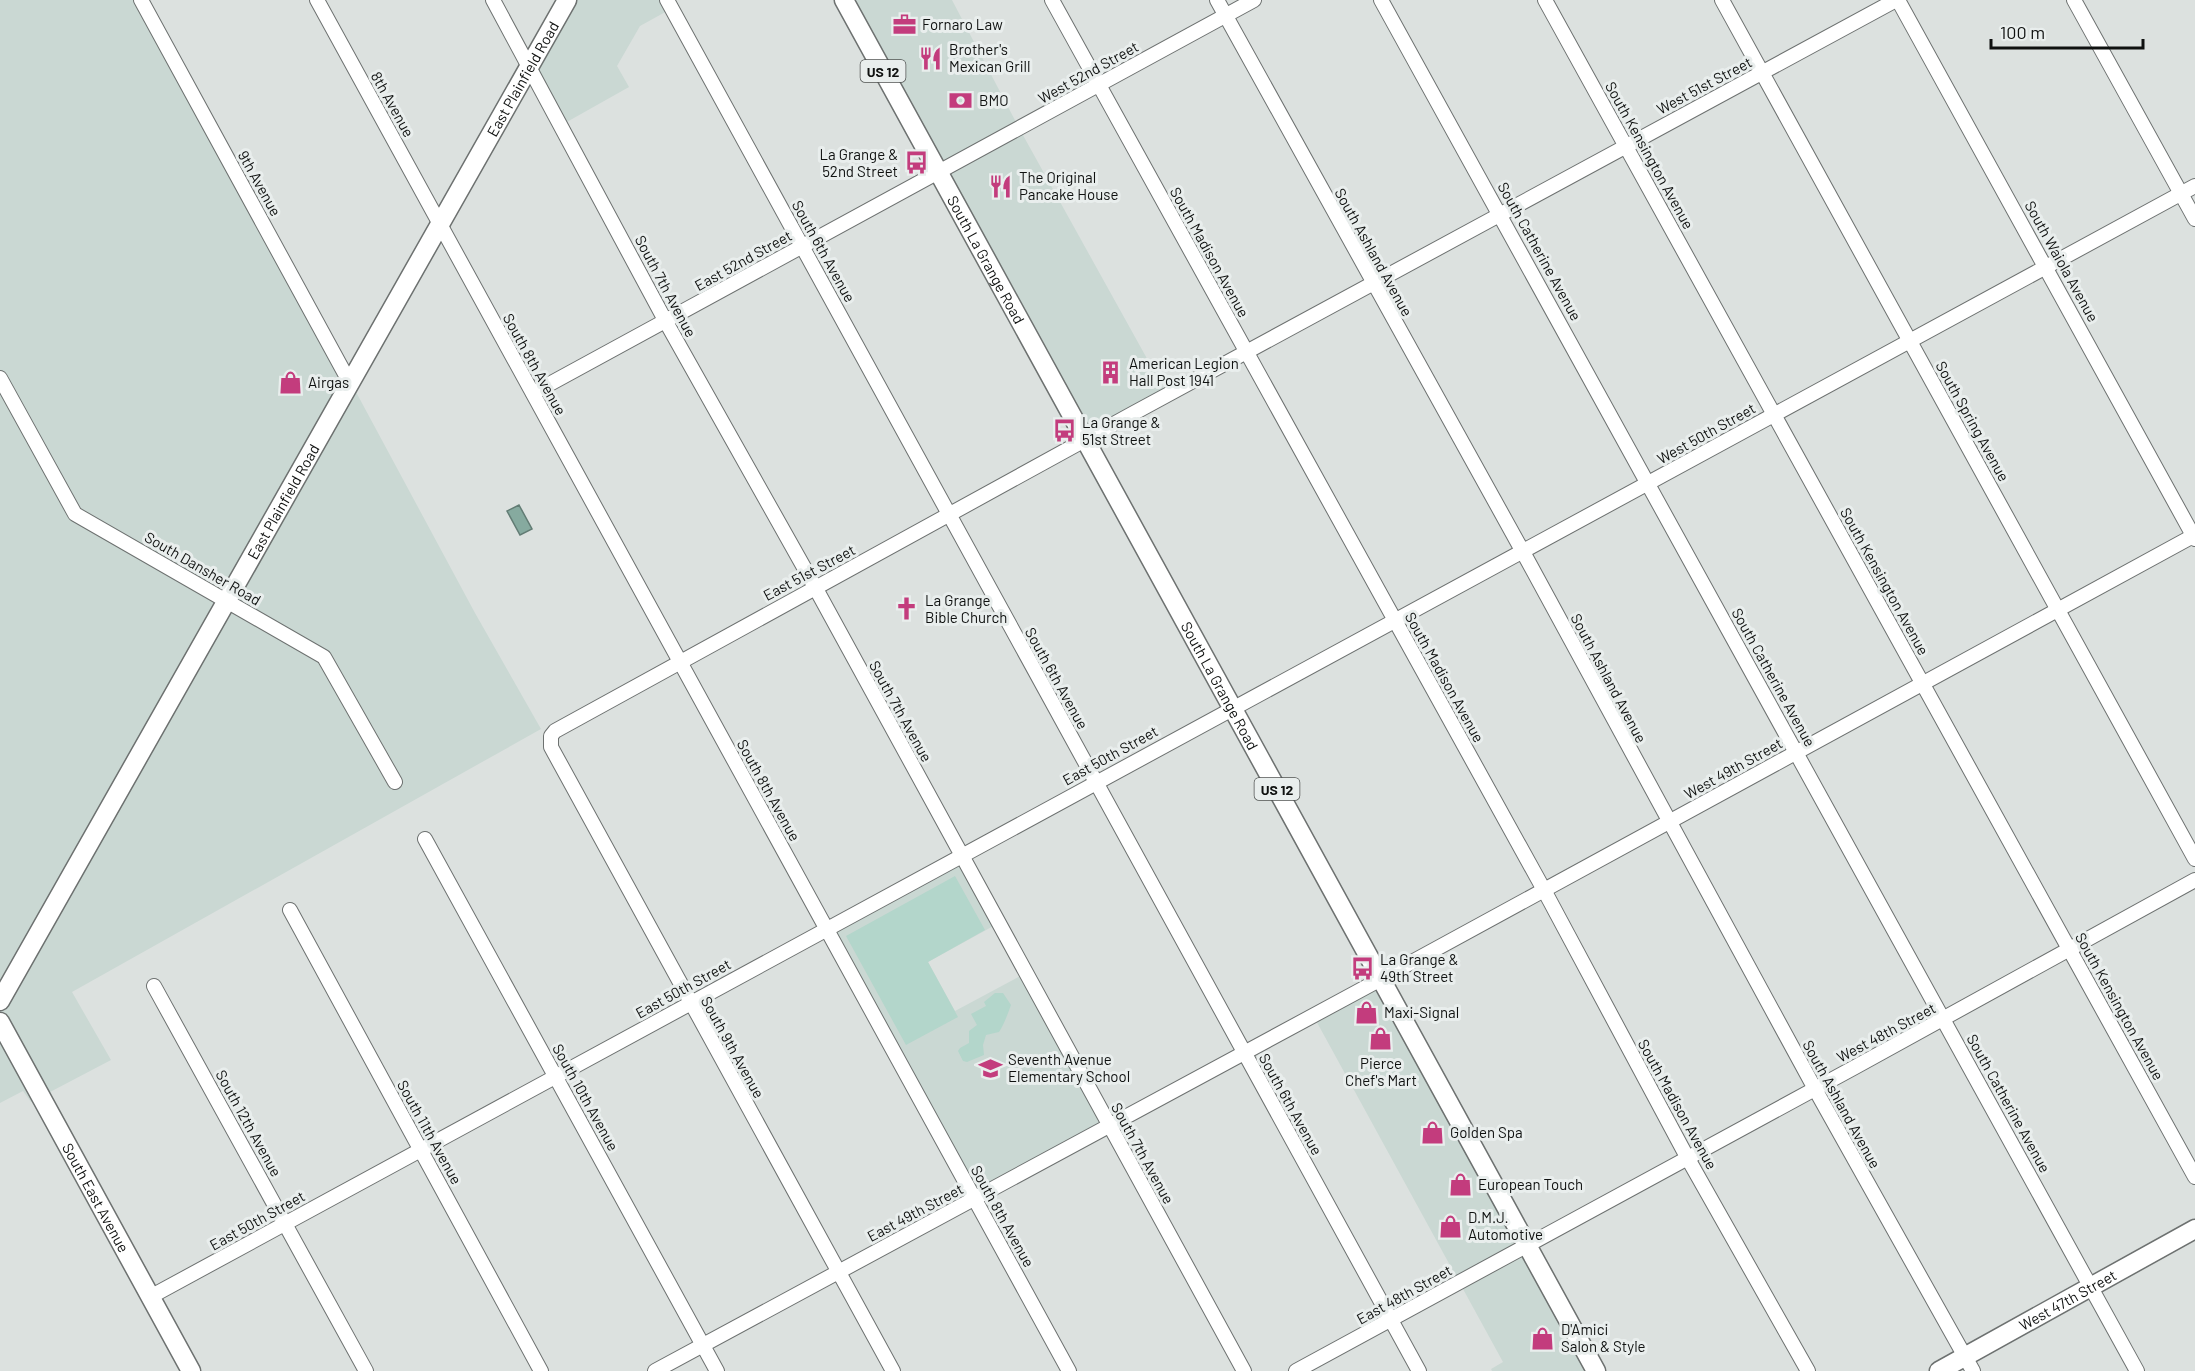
<svg xmlns="http://www.w3.org/2000/svg" width="2195" height="1371" font-family="Barlow,sans-serif">
  <rect width="100%" height="100%" fill="#dce1df"/>
  <g fill="#cad8d3">
    <path d="M0,0H148L341,352L356,392L475,613L541,729L72,992L111,1060L31,1102L23,1091L0,1103Z"/>
    <path d="M573,0H675L678,5L640,26L617,66L629,87L565,123L535,67Z"/>
    <path d="M852,0H952L1019,128L1165,391L1086,433Z"/>
    <path d="M961,858L997,924L928,962L955,1011L1024,974L1106,1125L976,1196L830,929Z"/>
    <path d="M1378,983L1590,1371H1492L1491,1369L1503,1362L1314,1017Z"/>
  </g>
  <g fill="#b3d6cb">
    <path d="M955,876L985,930L928,962L958,1017L906,1045L846,936Z"/>
    <path d="M995,993H1003L1011,1005C1008,1013 1004,1025 999,1032L986,1035L983,1045L984,1055L967,1062L963,1061L958,1051L960,1048L969,1043V1031L977,1025L971,1014L986,1006L984,1002Z"/>
  </g>
  <path fill="#86aa9f" stroke="#627c74" stroke-width="1.5" d="M519,505L532,529L520,535L507,511Z"/>
  <g fill="none" stroke-linecap="round" stroke-linejoin="round">
    <defs>
      <g id="minor">
        <path d="M141,0L350,383"/>
        <path d="M317,0L1069,1371"/>
        <path d="M493,0L666,322L815,587L1244,1371"/>
        <path d="M667,0L1419,1371"/>
        <path d="M1052,0L1544,890L1687,1157L1808,1371"/>
        <path d="M1217,0L1523,552L1815,1089L1973,1371"/>
        <path d="M1381,0L2137,1371"/>
        <path d="M1545,0L2195,1177"/>
        <path d="M1722,0L2195,859"/>
        <path d="M1898,0L2195,539"/>
        <path d="M2074,0L2195,219"/>
        <path d="M0,378L75,514L324,657L395,782"/>
        <path d="M533,393L1254,0"/>
        <path d="M425,839L717,1371"/>
        <path d="M290,910L541,1371"/>
        <path d="M154,986L366,1371"/>
        <path d="M150,1297L2195,186"/>
        <path d="M655,1371L1368,986L2195,535"/>
        <path d="M893,1371L551,747V736L555,731L1132,414L1896,0"/>
        <path d="M1296,1371C1597,1209 1896,1045 2195,880"/>
      </g>
      <g id="major">
        <path id="s1" d="M844,0L1596,1371"/>
        <path id="s2" d="M0,1001L567,0"/>
        <path id="s3" d="M0,1022L191,1371"/>
        <path id="s4" d="M1939,1371L2195,1229"/>
      </g>
    </defs>
    <use href="#minor" stroke="#6d7170" stroke-width="16"/>
    <use href="#major" stroke="#6d7170" stroke-width="21"/>
    <use href="#minor" stroke="#fff" stroke-width="14"/>
    <use href="#major" stroke="#fff" stroke-width="18"/>
  </g>
  <defs>
    <symbol id="office-bare" viewBox="-9 -9 18 18"><path d="M-6-3h4V-5.5h4V-3h4V5H-6ZM-1-4.5V-3h2v-1.5ZM-6 0V1H6V0Z" fill="#c33c7d" stroke="#e9eeed" stroke-width="2.5" paint-order="stroke"/></symbol>
    <symbol id="restaurant-bare" viewBox="-9 -9 18 18"><path d="M-5-6h1v4h1v-4h1v4h1v-4h1v5L-1.5 .5V6h-2V.5L-5-1ZM5-6V6H3V1.5H1.5Q1.5-4 5-6Z" fill="#c33c7d" stroke="#e9eeed" stroke-width="2.5" paint-order="stroke"/></symbol>
    <symbol id="bank-bare" viewBox="-9 -9 18 18"><path d="M-6-4H6V4H-6ZM0-2.3a2.3 2.3 0 1 0 0 4.6a2.3 2.3 0 1 0 0-4.6Z" fill="#c33c7d" stroke="#e9eeed" stroke-width="2.5" paint-order="stroke"/></symbol>
    <symbol id="bus-bare" viewBox="-9 -9 18 18"><path d="M-5-6H5V4H4V6H2V4H-2V6H-4V4H-5ZM-3.5-4V0h7V-4ZM-3.5 1.2v1.5H-2V1.2ZM2 1.2v1.5H3.5V1.2Z" fill="#c33c7d" stroke="#e9eeed" stroke-width="2.5" paint-order="stroke"/></symbol>
    <symbol id="building-bare" viewBox="-9 -9 18 18"><path d="M-4-6H4V6H1V3H-1V6H-4ZM-2.5-4.3h1.7v1.8h-1.7ZM.8-4.3h1.7v1.8H.8ZM-2.5-1h1.7V.8h-1.7ZM.8-1h1.7V.8H.8Z" fill="#c33c7d" stroke="#e9eeed" stroke-width="2.5" paint-order="stroke"/></symbol>
    <symbol id="shop-bare" viewBox="-9 -9 18 18"><path d="M-5-2.5h2.3a2.7 3.5 0 0 1 5.4 0H5L5.5 6h-11ZM-1.5-2.5h3a1.5 2.3 0 0 0-3 0Z" fill="#c33c7d" stroke="#e9eeed" stroke-width="2.5" paint-order="stroke"/></symbol>
    <symbol id="church-bare" viewBox="-9 -9 18 18"><path d="M-1.2-6h2.4v3.5h3.3v2.4h-3.3V6h-2.4V-.1h-3.3v-2.4h3.3Z" fill="#c33c7d" stroke="#e9eeed" stroke-width="2.5" paint-order="stroke"/></symbol>
    <symbol id="school-bare" viewBox="-9 -9 18 18"><path d="M0-5L7-2L0 1L-7-2ZM-4 1L0 2.5L4 1V4Q0 6-4 4Z" fill="#c33c7d" stroke="#e9eeed" stroke-width="2.5" paint-order="stroke"/></symbol>
  </defs>
  <g fill-rule="evenodd">
    <use href="#office-bare" x="888" y="8" width="33" height="33"/>
    <use href="#restaurant-bare" x="914" y="42" width="33" height="33"/>
    <use href="#bank-bare" x="944" y="84" width="33" height="33"/>
    <use href="#bus-bare" x="900" y="146" width="33" height="33"/>
    <use href="#restaurant-bare" x="984" y="170" width="33" height="33"/>
    <use href="#building-bare" x="1094" y="356" width="33" height="33"/>
    <use href="#shop-bare" x="274" y="366" width="33" height="33"/>
    <use href="#bus-bare" x="1048" y="414" width="33" height="33"/>
    <use href="#church-bare" x="890" y="592" width="33" height="33"/>
    <use href="#bus-bare" x="1346" y="952" width="33" height="33"/>
    <use href="#shop-bare" x="1350" y="996" width="33" height="33"/>
    <use href="#shop-bare" x="1364" y="1022" width="33" height="33"/>
    <use href="#school-bare" x="974" y="1052" width="33" height="33"/>
    <use href="#shop-bare" x="1416" y="1116" width="33" height="33"/>
    <use href="#shop-bare" x="1444" y="1168" width="33" height="33"/>
    <use href="#shop-bare" x="1434" y="1210" width="33" height="33"/>
    <use href="#shop-bare" x="1526" y="1322" width="33" height="33"/>
  </g>
  <g text-anchor="middle" dominant-baseline="central" stroke-width="6" stroke-linejoin="round" paint-order="stroke">
    <g fill="#e9eeed" stroke="#505352" stroke-width="1.5">
      <rect x="860.5" y="60" width="45" height="22" rx="4.5"/>
      <rect x="1254.5" y="778" width="45" height="22" rx="4.5"/>
    </g>
    <g font-size="14" font-weight="bold" fill="#0f1110">
      <text x="883" y="71">US 12</text>
      <text x="1277" y="789">US 12</text>
    </g>
    <g font-size="15" fill="#0f1110" stroke="#e9eeed" text-anchor="start">
      <text x="922" y="24">Fornaro Law</text>
      <text x="949" y="49">Brother's<tspan x="949" dy="17">Mexican Grill</tspan></text>
      <text x="979" y="100">BMO</text>
      <text x="898" y="154" text-anchor="end">La Grange &amp;<tspan x="898" dy="17">52nd Street</tspan></text>
      <text x="1019" y="177">The Original<tspan x="1019" dy="17">Pancake House</tspan></text>
      <text x="1129" y="363">American Legion<tspan x="1129" dy="17">Hall Post 1941</tspan></text>
      <text x="308" y="382">Airgas</text>
      <text x="1082" y="422">La Grange &amp;<tspan x="1082" dy="17">51st Street</tspan></text>
      <text x="925" y="600">La Grange<tspan x="925" dy="17">Bible Church</tspan></text>
      <text x="1380" y="959">La Grange &amp;<tspan x="1380" dy="17">49th Street</tspan></text>
      <text x="1384" y="1012">Maxi-Signal</text>
      <text x="1008" y="1059">Seventh Avenue<tspan x="1008" dy="17">Elementary School</tspan></text>
      <text x="1381" y="1063" text-anchor="middle">Pierce<tspan x="1381" dy="17">Chef's Mart</tspan></text>
      <text x="1450" y="1132">Golden Spa</text>
      <text x="1478" y="1184">European Touch</text>
      <text x="1468" y="1217">D.M.J.<tspan x="1468" dy="17">Automotive</tspan></text>
      <text x="1561" y="1329">D'Amici<tspan x="1561" dy="17">Salon &amp; Style</tspan></text>
    </g>
    <g font-size="15" fill="#0f1110" stroke="#e9eeed">
      <text transform="translate(1088 72) rotate(-29)">West 52nd Street</text>
      <text stroke="none"><textPath href="#s2" startOffset="1060">East Plainfield Road</textPath></text>
      <text transform="translate(1704 85) rotate(-28)">West 51st Street</text>
      <text transform="translate(393 104) rotate(61)">8th Avenue</text>
      <text transform="translate(1650 155) rotate(61)">South Kensington Avenue</text>
      <text transform="translate(260 183) rotate(61)">9th Avenue</text>
      <text transform="translate(824 251) rotate(61)">South 6th Avenue</text>
      <text transform="translate(1540 251) rotate(61)">South Catherine Avenue</text>
      <text transform="translate(1210 252) rotate(61)">South Madison Avenue</text>
      <text transform="translate(1374 252) rotate(61)">South Ashland Avenue</text>
      <text transform="translate(743 260) rotate(-29)">East 52nd Street</text>
      <text stroke="none"><textPath href="#s1" startOffset="296">South La Grange Road</textPath></text>
      <text transform="translate(2062 261) rotate(61)">South Waiola Avenue</text>
      <text transform="translate(666 286) rotate(62)">South 7th Avenue</text>
      <text transform="translate(535 364) rotate(61)">South 8th Avenue</text>
      <text transform="translate(1973 421) rotate(61)">South Spring Avenue</text>
      <text transform="translate(1706 433) rotate(-29)">West 50th Street</text>
      <text stroke="none"><textPath href="#s2" startOffset="574">East Plainfield Road</textPath></text>
      <text transform="translate(203 568) rotate(30)">South Dansher Road</text>
      <text transform="translate(809 572) rotate(-28)">East 51st Street</text>
      <text transform="translate(1885 581) rotate(61)">South Kensington Avenue</text>
      <text transform="translate(1445 677) rotate(61)">South Madison Avenue</text>
      <text transform="translate(1774 677) rotate(61)">South Catherine Avenue</text>
      <text transform="translate(1057 678) rotate(61)">South 6th Avenue</text>
      <text transform="translate(1609 678) rotate(62)">South Ashland Avenue</text>
      <text stroke="none"><textPath href="#s1" startOffset="782">South La Grange Road</textPath></text>
      <text transform="translate(901 711) rotate(61)">South 7th Avenue</text>
      <text transform="translate(1110 755) rotate(-29)">East 50th Street</text>
      <text transform="translate(1733 768) rotate(-29)">West 49th Street</text>
      <text transform="translate(769 790) rotate(61)">South 8th Avenue</text>
      <text transform="translate(683 988) rotate(-29)">East 50th Street</text>
      <text transform="translate(2120 1006) rotate(61)">South Kensington Avenue</text>
      <text transform="translate(1886 1032) rotate(-28)">West 48th Street</text>
      <text transform="translate(733 1047) rotate(61)">South 9th Avenue</text>
      <text transform="translate(586 1097) rotate(61)">South 10th Avenue</text>
      <text transform="translate(2009 1103) rotate(61)">South Catherine Avenue</text>
      <text transform="translate(1291 1104) rotate(61)">South 6th Avenue</text>
      <text transform="translate(1678 1104) rotate(61)">South Madison Avenue</text>
      <text transform="translate(1842 1104) rotate(61)">South Ashland Avenue</text>
      <text transform="translate(249 1123) rotate(61)">South 12th Avenue</text>
      <text transform="translate(430 1132) rotate(61)">South 11th Avenue</text>
      <text transform="translate(1143 1153) rotate(61)">South 7th Avenue</text>
      <text stroke="none"><textPath href="#s3" startOffset="200">South East Avenue</textPath></text>
      <text transform="translate(915 1212) rotate(-28)">East 49th Street</text>
      <text transform="translate(1003 1216) rotate(61)">South 8th Avenue</text>
      <text transform="translate(257 1220) rotate(-29)">East 50th Street</text>
      <text transform="translate(1404 1294) rotate(-29)">East 48th Street</text>
      <text stroke="none"><textPath href="#s4" startOffset="147">West 47th Street</textPath></text>
    </g>
  </g>
  <path d="M1991 39v9h152v-9" fill="none" stroke="#0f1110" stroke-width="3"/>
  <text x="2000" y="39" font-size="18" fill="#0f1110" stroke="#e9eeed" stroke-width="4.5" paint-order="stroke">100 m</text>
</svg>
